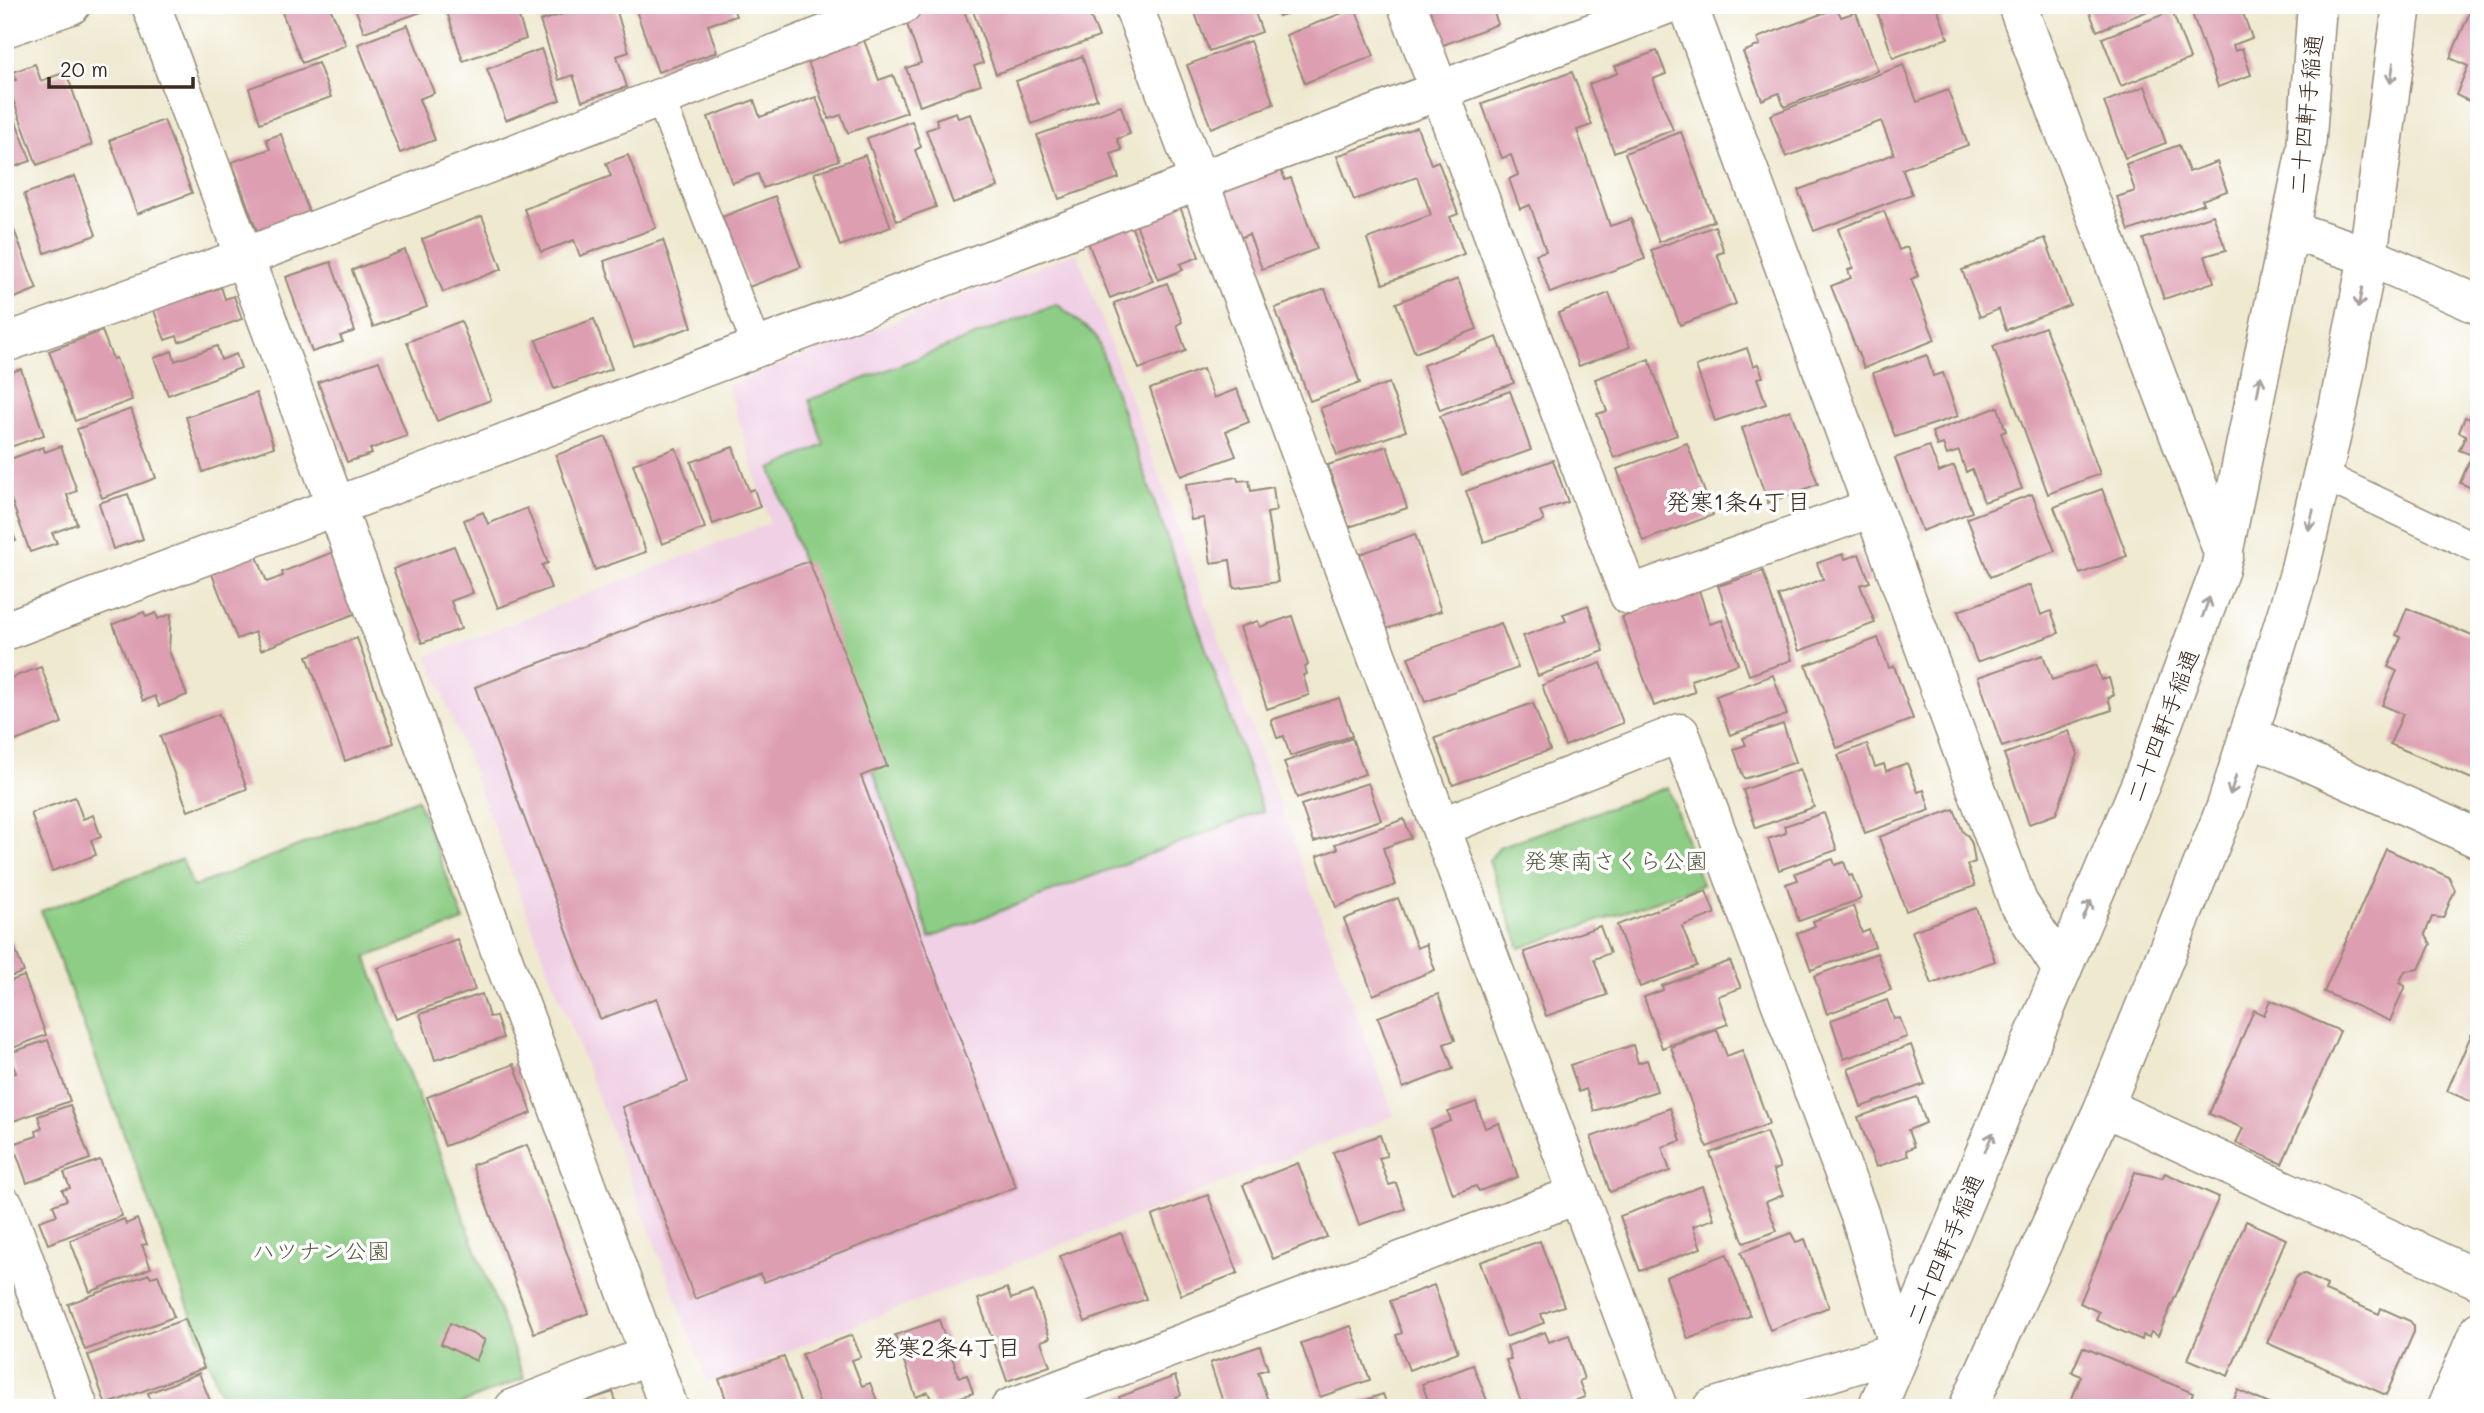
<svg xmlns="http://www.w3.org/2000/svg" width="2484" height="1413" font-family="Mali,'Klee One',sans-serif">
  <rect width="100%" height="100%" fill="#fff"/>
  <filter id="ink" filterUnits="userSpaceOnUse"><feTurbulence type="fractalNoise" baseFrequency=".0143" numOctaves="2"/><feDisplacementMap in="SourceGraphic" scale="14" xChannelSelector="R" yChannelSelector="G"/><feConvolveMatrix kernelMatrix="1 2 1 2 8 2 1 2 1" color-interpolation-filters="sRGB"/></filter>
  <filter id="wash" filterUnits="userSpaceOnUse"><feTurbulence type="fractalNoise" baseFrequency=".00686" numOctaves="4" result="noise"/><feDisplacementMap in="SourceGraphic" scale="28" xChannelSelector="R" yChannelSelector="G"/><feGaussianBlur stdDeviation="1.57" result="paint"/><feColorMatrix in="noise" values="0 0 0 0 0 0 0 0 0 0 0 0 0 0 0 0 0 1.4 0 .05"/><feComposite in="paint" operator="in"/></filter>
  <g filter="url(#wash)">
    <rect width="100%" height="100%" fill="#efe9d0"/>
    <path fill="#f0d0e5" d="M1077,252L1394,1116L708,1382L428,656L770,523L728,385Z"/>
    <g fill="#8dcd85" stroke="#647c52" stroke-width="2">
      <path d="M1057,304L1096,336L1263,811L930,938L771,469L824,445L809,400Z"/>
      <path d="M1668,787L1702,885L1520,948L1489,861L1499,847Z"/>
      <path d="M417,799L464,921L366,957L524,1378L451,1408H226L41,911L182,859L193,887Z"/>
    </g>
    <g id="blocks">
      <g fill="#dd9eb1">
        <path d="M279,5H329L346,45L302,63Z"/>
        <path d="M354,5H432L433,8L364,32Z"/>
        <path d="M468,5H515L526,39L463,61L447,12Z"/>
        <path d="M592,5H615L629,52L617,56L627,87L582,101L573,75L559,80L540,21Z"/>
        <path d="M634,5H732L736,16L708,25L717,52L658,72Z"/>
        <path d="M817,5H866L823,22Z"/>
        <path d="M945,5H962L983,63L974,66L981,84L920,106L906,68L921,63L905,19Z"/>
        <path d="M978,5H1096L1099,12L1090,15L1099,37L996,74L973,11L979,9Z"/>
        <path d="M1192,5H1252L1262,32L1209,51Z"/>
        <path d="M1275,5H1308V6L1279,16Z"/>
        <path d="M1426,5H1491L1498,24L1441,46Z"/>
        <path d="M1875,5H1936L1948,38L1893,58Z"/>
        <path d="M2087,5H2163L2097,31Z"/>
        <path d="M2189,5H2240L2252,38L2233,45L2235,51L2242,48L2251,75L2218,87Z"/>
        <path d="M2473,5H2479V106L2456,95L2468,66L2450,58Z"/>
        <path d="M1355,8L1374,56L1305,83L1286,35Z"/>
        <path d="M1837,8L1841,17L1856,12L1878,71L1784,107L1779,93L1762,100L1743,52L1760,45L1757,38Z"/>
        <path d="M2172,11L2190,59L2121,86L2102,38Z"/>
        <path d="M408,25L434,93L419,99L435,140L400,153L358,44Z"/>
        <path d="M862,35L879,80L893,75L907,112L848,133L841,115L829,119L806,56Z"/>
        <path d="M1250,41L1274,104L1211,128L1187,65Z"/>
        <path d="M541,49L560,100L506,120L487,69Z"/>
        <path d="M1657,51L1666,74L1653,79L1673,130L1614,152L1589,84L1618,73L1615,66Z"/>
        <path d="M1082,56L1097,99L1032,124L1016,81Z"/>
        <path d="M318,63L331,97L260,123L249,88Z"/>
        <path d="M35,64L41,81L66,72L92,145L37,165L7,83L16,80L13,72Z"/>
        <path d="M1903,65L1917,102L1948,90L1968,145L1902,169L1912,194L1814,231L1798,190L1894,154L1881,121L1786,157L1770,115Z"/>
        <path d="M1572,72L1592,125L1577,130L1610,226L1631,219L1645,259L1550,293L1536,254L1546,251L1530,205L1520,209L1509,179L1518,175L1511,155L1502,158L1482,104Z"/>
        <path d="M2145,86L2166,143L2125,158L2104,102Z"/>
        <path d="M5,93L31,161L5,170Z"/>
        <path d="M816,97L839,160L763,188L758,174L732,183L708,117L754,100L760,117Z"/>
        <path d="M1121,106L1130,134L1117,139L1122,150L1111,154L1119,178L1059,199L1037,135Z"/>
        <path d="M956,112L958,118L971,114L998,187L953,203L926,130L938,126L936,119Z"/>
        <path d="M164,120L192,193L137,214L110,140Z"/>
        <path d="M912,121L921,147L915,150L936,207L897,221L867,138Z"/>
        <path d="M1417,127L1431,164L1438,161L1458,214L1450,217L1464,254L1383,284L1367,239L1431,215L1417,177L1354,200L1337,156Z"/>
        <path d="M1681,132L1714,221L1659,242L1625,153Z"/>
        <path d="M281,134L311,218L259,237L232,162L270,149L266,139Z"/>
        <path d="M2179,145L2189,172L2217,162L2227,191L2202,200L2204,204L2129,231L2117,197L2135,191L2126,164Z"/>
        <path d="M628,155L656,228L580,256L574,240L541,252L524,209L611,176L606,163Z"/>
        <path d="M865,155L891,227L840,246L814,173Z"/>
        <path d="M1279,165L1285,180L1291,178L1317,249L1262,269L1249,234L1232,241L1214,190Z"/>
        <path d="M75,176L96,235L45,253L24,194Z"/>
        <path d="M775,196L801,267L749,287L722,217Z"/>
        <path d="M1179,204L1199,257L1180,264L1183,270L1158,280L1135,221Z"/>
        <path d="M5,207L37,289L5,302Z"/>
        <path d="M1884,211L1899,250L1907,247L1918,276L1911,279L1935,340L1864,368L1831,286L1851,278L1848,270L1853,268L1838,229Z"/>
        <path d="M2213,215L2226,250L2205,256L2214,282L2164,299L2143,239Z"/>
        <path d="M482,216L502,269L443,292L422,239Z"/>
        <path d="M1130,223L1153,281L1110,298L1087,240Z"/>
        <path d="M1715,226L1724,252L1717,254L1736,304L1680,325L1651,250Z"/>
        <path d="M2045,238L2070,305L2006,330L1999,309L1980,317L1962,270Z"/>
        <path d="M663,240L692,327L634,347L604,261Z"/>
        <path d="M405,250L427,307L373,327L352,270Z"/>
        <path d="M331,262L355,331L340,336L343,342L312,352L286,277Z"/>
        <path d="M1458,279L1477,329L1415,353L1396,303Z"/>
        <path d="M1167,283L1182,322L1177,325L1186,351L1139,369L1114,303Z"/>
        <path d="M190,285L194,297L221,287L225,299L234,296L242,319L179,342L177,336L165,340L150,300Z"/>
        <path d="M1325,289L1360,383L1310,401L1275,308Z"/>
        <path d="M1609,293L1630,347L1579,366L1558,313Z"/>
        <path d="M594,319L612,369L554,389L536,340Z"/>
        <path d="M461,321L491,400L437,421L407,342Z"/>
        <path d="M2045,327L2100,474L2048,494L1993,346Z"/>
        <path d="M102,331L113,359L116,358L132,400L75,421L49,351Z"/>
        <path d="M1497,337L1514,383L1440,410L1423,365Z"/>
        <path d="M217,346L221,360L236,354L241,368L168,395L154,358L172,351L175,361Z"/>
        <path d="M1747,348L1753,366L1758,364L1763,377L1757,378L1766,404L1715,421L1696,366Z"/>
        <path d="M1927,355L1933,376L1943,373L1958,416L1895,437L1873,373Z"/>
        <path d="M1649,359L1677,435L1614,458L1597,414L1607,411L1595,379Z"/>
        <path d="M379,361L407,436L370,449L372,454L347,462L318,382Z"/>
        <path d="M21,369L44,435L5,449V374Z"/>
        <path d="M1203,369L1214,398L1237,389L1249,422L1226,431L1236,456L1181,476L1150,389Z"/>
        <path d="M1389,383L1406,431L1337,455L1320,408Z"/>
        <path d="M1510,391L1531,450L1462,475L1440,416Z"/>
        <path d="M256,393L274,447L203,472L186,417Z"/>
        <path d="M2479,399V491L2460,483L2472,455L2459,450L2466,435L2459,432L2465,417L2470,419Z"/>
        <path d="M1998,407L2006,431L2001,433L2022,489L1984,502L1972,469L1966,472L1959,451L1947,455L1943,444L1937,446L1932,432Z"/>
        <path d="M131,409L156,478L102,498L77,429Z"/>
        <path d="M1790,410L1818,484L1768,503L1742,428Z"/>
        <path d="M606,437L646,552L595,570L556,455Z"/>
        <path d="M1687,443L1713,515L1643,541L1617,469Z"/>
        <path d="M61,446L77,491L67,495L77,524L52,533L57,543L30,552L5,483V461L43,447L45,452Z"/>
        <path d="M1387,446L1407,508L1349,527L1328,465Z"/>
        <path d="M1929,446L1939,472L1954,466L1972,512L1922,531L1895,458Z"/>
        <path d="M733,447L749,491L754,489L760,507L713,524L691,462Z"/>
        <path d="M676,448L705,528L662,544L633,464Z"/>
        <path d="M1553,460L1568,502L1540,511L1544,521L1484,542L1466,491Z"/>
        <path d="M1237,477L1238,481L1249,480L1251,491L1273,487L1276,511L1267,513L1278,582L1234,588L1230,560L1211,563L1204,518L1191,520L1186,484Z"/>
        <path d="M2102,489L2127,556L2080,574L2054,507Z"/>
        <path d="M128,494L143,539L113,549L99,503Z"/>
        <path d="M2032,494L2055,551L1990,577L1967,518Z"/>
        <path d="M527,508L548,563L542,565L551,588L498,608L464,520L483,512L488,524Z"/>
        <path d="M5,513L16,541L5,545Z"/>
        <path d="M1415,534L1441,611L1386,629L1360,554Z"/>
        <path d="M454,546L473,593L451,601L461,629L422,643L393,569Z"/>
        <path d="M255,551L267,582L283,576L282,572L333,552L357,613L261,650L255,632L237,639L210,569Z"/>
        <path d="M1843,554L1845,559L1859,554L1870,582L1860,585L1875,623L1799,651L1778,596L1823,579L1817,563Z"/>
        <path d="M809,561L887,766L861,776L1016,1187L764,1282L760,1274L695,1299L622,1107L688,1082L657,998L600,1019L475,687Z"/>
        <path d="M1763,571L1792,660L1749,675L1718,586Z"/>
        <path d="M2030,585L2041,615L2051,611L2059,633L1977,662L1958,611Z"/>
        <path d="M1699,590L1710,624L1722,620L1738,664L1691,680L1695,692L1654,706L1622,617Z"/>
        <path d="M1588,605L1604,651L1538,676L1523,636L1566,621L1563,614Z"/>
        <path d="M2407,608L2479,639V782L2390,744L2403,714L2382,705L2397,671L2388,667L2401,637L2396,635Z"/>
        <path d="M144,612L146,617L156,613L158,619L171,614L169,651L187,695L159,706L155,696L143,701L113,624Z"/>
        <path d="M1292,616L1308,665L1305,667L1307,674L1303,675L1309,695L1267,709L1240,627L1258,621L1260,627Z"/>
        <path d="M1501,623L1518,668L1425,702L1408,657Z"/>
        <path d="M357,638L394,743L345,761L307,656Z"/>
        <path d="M1878,638L1889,668L1894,666L1913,719L1837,748L1806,665Z"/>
        <path d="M2043,655L2052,680L2096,665L2101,680L2109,678L2114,695L2108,698L2112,710L2002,747L1978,677Z"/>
        <path d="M1601,663L1623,723L1565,746L1542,685Z"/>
        <path d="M41,667L62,723L5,745V680Z"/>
        <path d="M1773,675L1787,715L1730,735L1716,696Z"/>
        <path d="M1339,698L1352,736L1290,756L1284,736L1277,738L1271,720Z"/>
        <path d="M1533,703L1550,750L1453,785L1435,738Z"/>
        <path d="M219,714L247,789L188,811L160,736Z"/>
        <path d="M1783,724L1796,762L1744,779L1734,749L1746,745L1743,738Z"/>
        <path d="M2069,731L2078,754L2056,814L2029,824L2004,754Z"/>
        <path d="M1352,738L1365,774L1297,798L1284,762Z"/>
        <path d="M1867,744L1875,767L1884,764L1886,771L1907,763L1918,792L1924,790L1930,810L1865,833L1838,755Z"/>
        <path d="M1800,769L1814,807L1756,828L1743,790Z"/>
        <path d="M1368,783L1381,820L1314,842L1301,805Z"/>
        <path d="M75,797L83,819L93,815L101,837L91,840L96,855L52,871L31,813Z"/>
        <path d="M1954,809L1963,832L1968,836L1972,844L1975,862L1967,865L1975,886L1906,911L1879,837Z"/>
        <path d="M1824,813L1837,850L1779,870L1768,839L1786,833L1784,826Z"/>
        <path d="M1404,819L1411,838L1383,848L1396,885L1336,907L1317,856L1338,849L1335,844Z"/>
        <path d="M2386,849L2449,877L2455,890L2443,918L2432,917L2425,934L2431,944L2419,969L2405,971L2399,983L2405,986L2390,1021L2324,992Z"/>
        <path d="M1833,859L1835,865L1844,862L1849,876L1852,875L1861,899L1799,921L1786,884L1798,880L1795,873Z"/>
        <path d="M1706,891L1715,914L1682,926L1697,966L1640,987L1617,925Z"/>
        <path d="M1398,898L1417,948L1426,944L1435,970L1373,995L1344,919Z"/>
        <path d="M1853,906L1862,933L1869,930L1875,947L1811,970L1797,933L1815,926L1813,921Z"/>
        <path d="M1976,908L1995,961L1932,984L1912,931Z"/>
        <path d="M5,923L24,972L5,979Z"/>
        <path d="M1600,926L1610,953L1594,959L1607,995L1546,1016L1524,952Z"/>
        <path d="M457,939L475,990L396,1019L378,968Z"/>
        <path d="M1877,953L1891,990L1827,1014L1814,976Z"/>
        <path d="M1730,961L1741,988L1718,996L1728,1024L1662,1048L1644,997L1663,990L1662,986Z"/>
        <path d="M24,976L46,1035L5,1051V983Z"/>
        <path d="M482,994L489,1017L496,1016L503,1038L435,1060L420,1014Z"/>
        <path d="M1438,994L1455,1040L1444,1044L1453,1069L1403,1088L1378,1017Z"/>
        <path d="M1887,1000L1894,1019L1900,1018L1907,1037L1844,1059L1831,1020Z"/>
        <path d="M2270,1000L2340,1031L2282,1164L2236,1143L2243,1128L2209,1114L2254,1010L2264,1015Z"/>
        <path d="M1717,1030L1727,1056L1742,1050L1769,1124L1707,1147L1671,1047Z"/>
        <path d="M2471,1035L2479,1039V1105L2447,1091Z"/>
        <path d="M48,1040L70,1101L5,1124V1076L16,1073L9,1053Z"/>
        <path d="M1633,1045L1638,1063L1647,1060L1657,1091L1594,1111L1586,1089L1579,1092L1570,1065Z"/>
        <path d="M1911,1045L1925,1084L1861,1107L1848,1068Z"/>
        <path d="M514,1064L532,1113L445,1146L427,1097Z"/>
        <path d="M1917,1097L1926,1123L1908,1130L1914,1147L1906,1150L1908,1156L1876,1167L1858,1117Z"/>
        <path d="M1476,1102L1485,1128L1499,1123L1518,1177L1479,1191L1476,1186L1453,1194L1430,1129L1451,1121L1448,1112Z"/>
        <path d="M70,1105L90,1159L27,1183L13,1144L37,1136L36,1131L42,1128L38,1116Z"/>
        <path d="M1670,1108L1681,1141L1662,1147L1670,1171L1610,1192L1591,1137Z"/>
        <path d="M1766,1132L1780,1168L1773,1170L1783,1195L1766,1202L1777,1231L1744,1243L1710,1153Z"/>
        <path d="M1380,1135L1387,1156L1379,1158L1389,1185L1396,1183L1405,1209L1359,1225L1333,1152Z"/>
        <path d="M527,1145L589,1313L534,1333L472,1165Z"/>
        <path d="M100,1160L122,1216L48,1244L39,1221L57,1215L53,1205L67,1200L62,1190L70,1188L64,1173Z"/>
        <path d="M1298,1163L1327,1237L1273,1259L1243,1185Z"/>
        <path d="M2135,1172L2162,1178L2165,1173L2219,1197L2158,1336L2151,1332L2149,1337L2143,1335L2142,1340L2096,1320L2099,1312L2080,1303Z"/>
        <path d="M1702,1186L1714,1219L1693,1226L1701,1248L1640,1271L1620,1216Z"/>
        <path d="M1208,1195L1238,1273L1181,1295L1152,1216Z"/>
        <path d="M124,1219L126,1224L137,1219L147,1244L142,1245L151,1268L90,1292L70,1240Z"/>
        <path d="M2246,1221L2286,1239L2228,1376L2188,1359Z"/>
        <path d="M1121,1233L1146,1299L1085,1322L1060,1256Z"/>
        <path d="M1791,1233L1796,1242L1805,1239L1829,1307L1770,1330L1741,1252Z"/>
        <path d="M1540,1241L1564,1306L1541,1314L1544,1323L1506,1337L1480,1262Z"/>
        <path d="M1727,1254L1750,1316L1688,1339L1666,1277Z"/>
        <path d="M149,1274L151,1277L158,1275L174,1317L85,1350L68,1304Z"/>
        <path d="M2305,1274L2327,1285L2325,1291L2379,1314L2381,1308L2410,1321L2414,1326V1332L2386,1395L2267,1343L2295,1279L2299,1275Z"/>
        <path d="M1434,1285L1458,1352L1409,1370L1396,1335L1402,1333L1390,1301Z"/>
        <path d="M1007,1288L1011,1299L1033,1291L1050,1338L1041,1341L1050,1366L1007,1381L978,1299Z"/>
        <path d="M185,1319L204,1368L106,1405L88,1355Z"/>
        <path d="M939,1320L959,1377L967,1375L973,1393L934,1406L928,1392L916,1397L895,1335Z"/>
        <path d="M450,1323L485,1340L476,1361L441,1344Z"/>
        <path d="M1351,1326L1370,1380L1320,1397L1301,1343Z"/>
        <path d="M1545,1332L1549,1342L1569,1335L1584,1379L1579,1381L1585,1397L1555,1408H1523L1506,1360L1511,1359L1507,1346Z"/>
        <path d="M852,1335L861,1357L852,1360L862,1386L870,1383L880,1408H821L802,1354Z"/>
        <path d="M1260,1346L1268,1369L1258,1372L1269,1404L1280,1400L1283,1408H1225L1210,1363Z"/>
        <path d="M2083,1347L2193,1393L2187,1408H2068L2081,1376L2072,1372Z"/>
        <path d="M784,1357L802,1408H729L719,1379Z"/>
        <path d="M1473,1365L1490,1408H1431L1422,1384Z"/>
        <path d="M199,1373L213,1408H154L148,1393Z"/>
        <path d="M1175,1376L1181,1395L1176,1397L1180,1408H1123L1119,1397Z"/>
        <path d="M2238,1390L2278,1408H2230Z"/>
        <path d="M613,1392L618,1408H568V1407Z"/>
        <path d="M1383,1394L1388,1408H1345V1407Z"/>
      </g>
    </g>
  </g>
  <g filter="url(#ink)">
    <use href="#blocks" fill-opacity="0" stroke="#958a77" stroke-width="2"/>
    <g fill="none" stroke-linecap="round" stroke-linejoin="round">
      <defs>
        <g id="service">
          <path d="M660,98L757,347"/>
          <path d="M2322,475L2479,549"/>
        </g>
        <g id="minor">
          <path d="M151,5L669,1408"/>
          <path d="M1133,5L1658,1408"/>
          <path d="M1407,5L1629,595L1872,508"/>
          <path d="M1688,5L2018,902L2062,970"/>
          <path d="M2017,5L2224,555"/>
          <path d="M5,28L71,5"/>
          <path d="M2290,230L2368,256L2479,305"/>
          <path d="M5,343L245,257L902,5"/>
          <path d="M5,631L1666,5"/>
          <path d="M2248,735L2479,839"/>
          <path d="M1441,827L1680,733L1860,1216L1900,1351L1712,1408"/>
          <path d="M2104,1107L2479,1280"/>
          <path d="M5,1207L79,1408"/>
          <path d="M514,1408L650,1355"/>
          <path d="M1010,1408L1579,1194"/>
          <path d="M2446,1408L2479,1331"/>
        </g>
        <g id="tertiary">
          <path d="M1877,1408L2143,778L2220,569L2306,149L2317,5"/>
          <path d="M1968,1408L2104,1107L2226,807L2298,577L2339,404L2368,256L2402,5"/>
        </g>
      </defs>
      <use href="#service" stroke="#958a77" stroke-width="31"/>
      <use href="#minor" stroke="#958a77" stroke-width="41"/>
      <use href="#tertiary" stroke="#958a77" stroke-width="41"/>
      <use href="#service" stroke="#fff" stroke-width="28"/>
      <use href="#minor" stroke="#fff" stroke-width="38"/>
      <use href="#tertiary" stroke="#fff" stroke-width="38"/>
    </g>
    <defs><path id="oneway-shaft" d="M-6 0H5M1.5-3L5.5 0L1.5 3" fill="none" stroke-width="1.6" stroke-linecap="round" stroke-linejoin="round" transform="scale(1.75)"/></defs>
    <g stroke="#a79f9a">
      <use href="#oneway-shaft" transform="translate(2392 73) rotate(98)"/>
      <use href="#oneway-shaft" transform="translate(2360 298) rotate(101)"/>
      <use href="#oneway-shaft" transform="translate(2259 386) rotate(-79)"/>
      <use href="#oneway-shaft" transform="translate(2311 520) rotate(103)"/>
      <use href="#oneway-shaft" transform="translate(2206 607) rotate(-70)"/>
      <use href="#oneway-shaft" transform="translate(2233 785) rotate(107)"/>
      <use href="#oneway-shaft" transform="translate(2087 910) rotate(-67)"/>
      <use href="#oneway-shaft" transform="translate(1989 1142) rotate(-67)"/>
    </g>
  </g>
  <g text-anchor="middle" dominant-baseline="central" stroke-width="7" stroke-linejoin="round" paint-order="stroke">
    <g font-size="23" fill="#3b2a1e" stroke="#fff">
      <text transform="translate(2305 114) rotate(-84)">二十四軒手稲通</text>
      <text transform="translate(2162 725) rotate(-69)">二十四軒手稲通</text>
      <text transform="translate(1944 1249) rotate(-67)">二十四軒手稲通</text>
    </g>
    <g font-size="23" fill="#545b3d" stroke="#fff">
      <text x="1616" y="860">発寒南さくら公園</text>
      <text x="321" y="1250">ハツナン公園</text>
    </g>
    <g font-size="24" fill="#3b2a1e" stroke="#fff">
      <text x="1738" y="500">発寒1条4丁目</text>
      <text x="947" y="1346">発寒2条4丁目</text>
    </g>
  </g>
  <rect width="2484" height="1413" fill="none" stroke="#fff" stroke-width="28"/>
  <path d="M49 77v10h144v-10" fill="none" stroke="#3b2a1e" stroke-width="3.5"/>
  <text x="60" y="77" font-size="21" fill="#3b2a1e" stroke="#ffffff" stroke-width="5" paint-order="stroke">20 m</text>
</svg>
